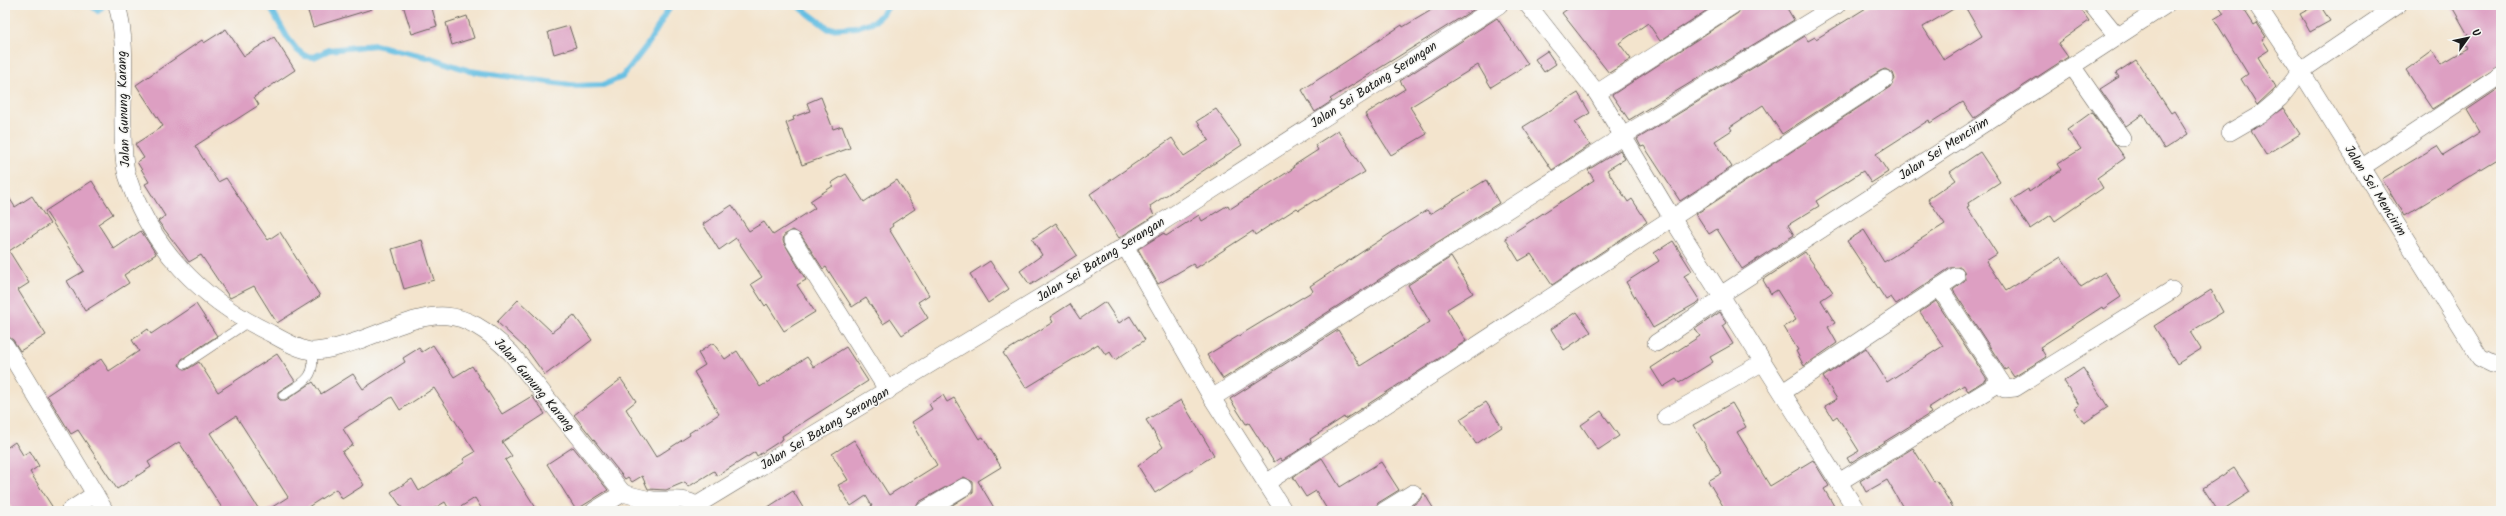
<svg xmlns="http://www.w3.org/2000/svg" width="2506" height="516" font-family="Kalam,sans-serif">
  <rect width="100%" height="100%" fill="#f6f6f2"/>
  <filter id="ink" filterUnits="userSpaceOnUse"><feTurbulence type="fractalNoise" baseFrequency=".025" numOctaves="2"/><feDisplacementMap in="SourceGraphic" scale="8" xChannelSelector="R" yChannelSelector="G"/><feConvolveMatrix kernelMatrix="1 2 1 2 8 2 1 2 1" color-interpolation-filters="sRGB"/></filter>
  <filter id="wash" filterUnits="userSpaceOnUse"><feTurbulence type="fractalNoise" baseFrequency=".012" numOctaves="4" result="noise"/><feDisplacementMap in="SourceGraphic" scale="16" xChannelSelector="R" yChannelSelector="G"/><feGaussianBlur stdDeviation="0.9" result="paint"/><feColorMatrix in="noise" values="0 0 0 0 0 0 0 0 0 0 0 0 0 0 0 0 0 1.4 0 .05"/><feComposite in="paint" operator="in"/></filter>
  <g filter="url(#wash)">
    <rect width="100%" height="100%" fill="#f3e4cd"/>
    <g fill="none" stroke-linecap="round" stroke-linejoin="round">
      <g stroke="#64bee2" stroke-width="6">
        <path d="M91,5L98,11L104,5"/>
        <path d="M269,5L287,37L297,50L305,56L314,57L329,50L375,45L431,58L470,71L577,86L603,85L622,77L648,44L671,5"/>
        <path d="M797,5L829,29L857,27L875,21L890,5"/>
      </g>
    </g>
    <g id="blocks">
      <g fill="#dd9fc2">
        <path d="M306,5H372V9L313,27Z"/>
        <path d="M403,5H431L437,26L412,34Z"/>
        <path d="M1440,5H1481L1330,99L1332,101L1315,112L1302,90L1402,25L1403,27Z"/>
        <path d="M1573,5H1715L1660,41L1648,23L1619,43L1631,59L1609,73L1562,13Z"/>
        <path d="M1743,5H1785L1794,20L1629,120L1612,95L1738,13Z"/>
        <path d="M1871,5H1960L1923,27L1944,60L1982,36L1964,5H2078L2089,21L2058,43L2068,57L1974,118L1963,102L1930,123L1929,120L1876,154L1888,172L1871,183L1863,171L1816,201L1819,206L1788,225L1794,235L1742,269L1717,229L1709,234L1696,214L1890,87L1895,79L1893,73L1885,69L1880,71L1782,134L1763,105L1730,127L1732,130L1715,141L1732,167L1680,201L1644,146L1641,147L1637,139L1805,36L1808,41L1815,37L1816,39Z"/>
        <path d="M2218,5H2241L2254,25L2257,23L2266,37L2262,39L2269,50L2258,57L2276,87L2257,105L2241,79L2248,74L2214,19L2224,13Z"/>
        <path d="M2316,5H2320L2330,21L2310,32L2300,14Z"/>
        <path d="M2451,5H2501V65L2432,109L2406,70L2432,51L2441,64L2468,48L2462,39L2468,35Z"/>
        <path d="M467,16L474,38L452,45L446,23Z"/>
        <path d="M1497,18L1528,64L1491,87L1478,65L1410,107L1427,134L1391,155L1365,114L1405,89L1400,81Z"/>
        <path d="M569,26L576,47L554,54L548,32Z"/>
        <path d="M226,29L244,56L274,37L295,70L254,97L259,105L195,146L218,182L226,178L268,240L280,232L320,296L277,323L254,286L230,298L201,255L189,262L158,221L165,216L145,184L149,182L137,162L144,158L135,144L163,126L136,85L202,40L204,43Z"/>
        <path d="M1547,51L1556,64L1544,72L1535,59Z"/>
        <path d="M2136,60L2171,113L2174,111L2188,134L2164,149L2143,114L2126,126L2100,89L2119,77L2116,73Z"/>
        <path d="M2501,87V157L2404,216L2382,179L2437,146L2443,155L2480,132L2467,110Z"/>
        <path d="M1578,93L1590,113L1575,122L1590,145L1552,170L1523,127Z"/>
        <path d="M821,97L833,129L842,126L850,148L802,165L786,123L794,120L793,117L810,111L807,103Z"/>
        <path d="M2283,108L2300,134L2266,155L2251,131Z"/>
        <path d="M1216,109L1242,145L1150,206L1154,216L1119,238L1090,194L1172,138L1184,156L1209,140L1197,121Z"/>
        <path d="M2092,112L2125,158L2097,178L2103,188L2055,221L2051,215L2030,229L2011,200L2028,189L2029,192L2061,170L2057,164L2081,149L2067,130Z"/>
        <path d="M1338,130L1365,172L1316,201L1315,200L1299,210L1297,208L1255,235L1253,231L1196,268L1193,264L1158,284L1138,249L1164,233L1166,236L1199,215L1202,221L1228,205L1230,209L1294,168L1293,166L1318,150L1315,145Z"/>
        <path d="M1620,150L1625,159L1607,170L1628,202L1632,199L1647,222L1552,285L1531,254L1519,261L1505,238L1594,180L1588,170Z"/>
        <path d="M1980,152L2000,182L1968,203L1969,206L1967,207L1997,254L1986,261L2006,291L2061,257L2081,287L2105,272L2121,297L2103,309L2102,307L2040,347L2046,357L2014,377L2008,368L2005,370L1953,290L1965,280L1964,271L1961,267L1950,268L1896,304L1891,297L1886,300L1847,241L1864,230L1884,262L1945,224L1928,199L1956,180L1950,172Z"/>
        <path d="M846,174L864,202L897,180L915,209L892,224L893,226L889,229L929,295L918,302L928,318L902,335L891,319L883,324L866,298L852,307L826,267L823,269L801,235L793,230L784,235L783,241L806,280L797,285L815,312L784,331L767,304L765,306L751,284L762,277L736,238L719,250L703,224L732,205L749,231L764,222L773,235L815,208L810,201L833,186L831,183Z"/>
        <path d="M1486,180L1499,203L1223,379L1207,355L1313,291L1310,286L1400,227L1427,210L1430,214Z"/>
        <path d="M92,181L113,214L98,224L114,249L141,231L156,254L124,275L129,283L85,311L67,281L84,271L45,211Z"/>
        <path d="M5,191L15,207L32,196L50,224L9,251L29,283L18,290L46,335L20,351L13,340L5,335Z"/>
        <path d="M1056,223L1077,255L1030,285L1020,271L1042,255L1032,239Z"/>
        <path d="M422,240L434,280L404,289L392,249Z"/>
        <path d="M1673,241L1692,271L1684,276L1700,301L1653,328L1626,282L1659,261L1654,253Z"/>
        <path d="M1805,252L1833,292L1821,300L1835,323L1828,327L1837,343L1804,366L1796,351L1798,350L1784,327L1796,320L1777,290L1771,294L1763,280Z"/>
        <path d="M1451,257L1473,293L1447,309L1466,341L1359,410L1345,419L1344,417L1310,439L1311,442L1282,461L1280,458L1274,462L1249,423L1246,424L1230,399L1338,330L1360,366L1430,322L1408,285Z"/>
        <path d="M990,261L1009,289L988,303L970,274Z"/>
        <path d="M2211,290L2223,312L2190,332L2201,349L2177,364L2154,326Z"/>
        <path d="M518,300L552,332L574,315L592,340L545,375L527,350L497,322Z"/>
        <path d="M1936,301L1987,379L1968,391L1964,385L1928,408L1931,413L1850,463L1847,458L1859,451L1837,416L1833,419L1825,406L1837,399L1823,377L1866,348L1887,382L1943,346L1920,312Z"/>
        <path d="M1105,302L1119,323L1130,316L1145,340L1115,360L1110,352L1106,355L1098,344L1026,388L1003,353L1053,322L1050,317L1070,304L1080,319Z"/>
        <path d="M196,304L217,336L182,359L179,365L186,370L199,362L218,392L277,354L295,381L278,392V398L280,400H286L313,382L321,394L353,374L363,389L405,362L403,358L419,348L422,352L433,345L454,377L472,366L502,414L532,396L545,414L502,442L512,456L505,460L538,511H483L475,498L454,511H450L445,502L430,511H404L391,492L412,479L419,491L465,462L463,459L475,452L434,388L400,410L392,397L343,429L353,445L342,452L364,485L342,499L336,489L302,511H266L288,497L236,416L210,433L260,511H224L179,442L148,462L151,467L117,489L78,430L71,434L47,395L101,359L109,371L139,351L132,340L148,329L151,334Z"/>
        <path d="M1577,312L1591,332L1564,350L1551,329Z"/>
        <path d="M1720,312L1726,323L1722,326L1733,344L1710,357L1713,362L1679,383L1676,379L1663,387L1651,368L1700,336L1695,329Z"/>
        <path d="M713,343L725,359L737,351L760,387L807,357L814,367L846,347L868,381L782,436L783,439L757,456L755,452L717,476L714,471L688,487L685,482L666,490L648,489L642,476L632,482L628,477L625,479L574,415L621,379L636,401L626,409L656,457L690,435L689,433L719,414L694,372L705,365L698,353Z"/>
        <path d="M2083,368L2108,407L2084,423L2074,408L2079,405L2064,381Z"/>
        <path d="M943,395L947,402L954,398L979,439L983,437L1001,467L978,481L996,511H943L973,492V482L964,477L919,502L914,511H864L872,506L866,496L851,506L838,485L848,480L832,454L854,440L889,495L937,465L912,422L932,409L929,404Z"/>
        <path d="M1181,400L1214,455L1155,493L1138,466L1163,447L1146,420Z"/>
        <path d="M1486,402L1502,427L1476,444L1460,419Z"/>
        <path d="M1732,403L1746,427L1737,432L1770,486L1813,460L1829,486L1824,489L1837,511H1726L1708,481L1722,473L1693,425Z"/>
        <path d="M1601,411L1619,436L1598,450L1581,425Z"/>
        <path d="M15,442L23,455L30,451L39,466L30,472L55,511H13L5,498V449Z"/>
        <path d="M573,447L608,490L576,510L547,464Z"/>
        <path d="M1913,448L1934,482L1937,481L1955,511H1905L1887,480L1866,492L1860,481Z"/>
        <path d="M1322,458L1340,487L1381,462L1399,490L1378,503L1374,511H1328L1316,491L1306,497L1293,477Z"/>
        <path d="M2234,468L2250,492L2221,511H2218L2203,488Z"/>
        <path d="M793,491L805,511H762Z"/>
        <path d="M1424,493L1435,511H1403L1419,501Z"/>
      </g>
    </g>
  </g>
  <g filter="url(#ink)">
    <use href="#blocks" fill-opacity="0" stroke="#67625a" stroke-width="1"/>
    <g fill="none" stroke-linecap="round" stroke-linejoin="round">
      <defs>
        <g id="service">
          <path d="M185,364L248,322"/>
          <path d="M283,395C303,383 318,377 311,351"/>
        </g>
        <g id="minor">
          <path d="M117,5C128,45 122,88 123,129C123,144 123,161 127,175C150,248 202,300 270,333C281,339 299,350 312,351C328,351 345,345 360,340C428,315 452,296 511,353L623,493"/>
          <path d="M1528,5L1597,93L1672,218L1857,511"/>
          <path d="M2092,5L2117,36"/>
          <path d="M2257,5L2301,71L2480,358L2492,364H2501"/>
          <path d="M2072,66L2122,138"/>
          <path d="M1597,93L1733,5"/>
          <path d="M2230,132L2261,114L2280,98L2301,71L2398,5"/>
          <path d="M2361,168L2501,75"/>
          <path d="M793,240L888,391"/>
          <path d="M1125,246L1212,398L1284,511"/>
          <path d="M1939,287L2001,382"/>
          <path d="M1722,294L2166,5"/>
          <path d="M1656,343L1724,297"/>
          <path d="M5,345L95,494"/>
          <path d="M1783,392L1956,276"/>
          <path d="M1212,398L1623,136L1837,5"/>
          <path d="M1666,417L1763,362"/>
          <path d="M1839,482L2001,382L2005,389L2015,388L2172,290"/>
          <path d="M1266,483L1885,79"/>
          <path d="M697,505L1125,246L1499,5"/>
          <path d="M69,511L95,494L105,511"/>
          <path d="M594,511L623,493C633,496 643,499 654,500C670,501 691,495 701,511"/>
          <path d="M924,511L964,487"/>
          <path d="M1384,511L1413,493"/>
        </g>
      </defs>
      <use href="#service" stroke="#67625a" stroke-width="10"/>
      <use href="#minor" stroke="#67625a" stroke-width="18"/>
      <use href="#service" stroke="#fff" stroke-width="9"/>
      <use href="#minor" stroke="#fff" stroke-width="17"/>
    </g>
  </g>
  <g text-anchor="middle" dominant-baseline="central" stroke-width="3" stroke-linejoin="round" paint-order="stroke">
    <g font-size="13" fill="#1c1c1c" stroke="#f6f6f2">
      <text transform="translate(1374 85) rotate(-33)">Jalan Sei Batang Serangan</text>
      <text transform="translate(124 109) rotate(-92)">Jalan Gunung Karang</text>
      <text transform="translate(1944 149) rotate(-33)">Jalan Sei Mencirim</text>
      <text transform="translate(2375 191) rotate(58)">Jalan Sei Mencirim</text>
      <text transform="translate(1101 260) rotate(-32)">Jalan Sei Batang Serangan</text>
      <text transform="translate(534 385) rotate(50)">Jalan Gunung Karang</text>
      <text transform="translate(825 429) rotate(-31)">Jalan Sei Batang Serangan</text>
    </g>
  </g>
  <rect width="2506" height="516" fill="none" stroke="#f6f6f2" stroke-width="20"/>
  <g transform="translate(2468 38) rotate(57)" stroke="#f6f6f2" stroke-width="3" paint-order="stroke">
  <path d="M0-3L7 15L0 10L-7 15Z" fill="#1c1c1c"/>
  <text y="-6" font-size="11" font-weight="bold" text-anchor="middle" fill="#1c1c1c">U</text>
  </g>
</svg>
